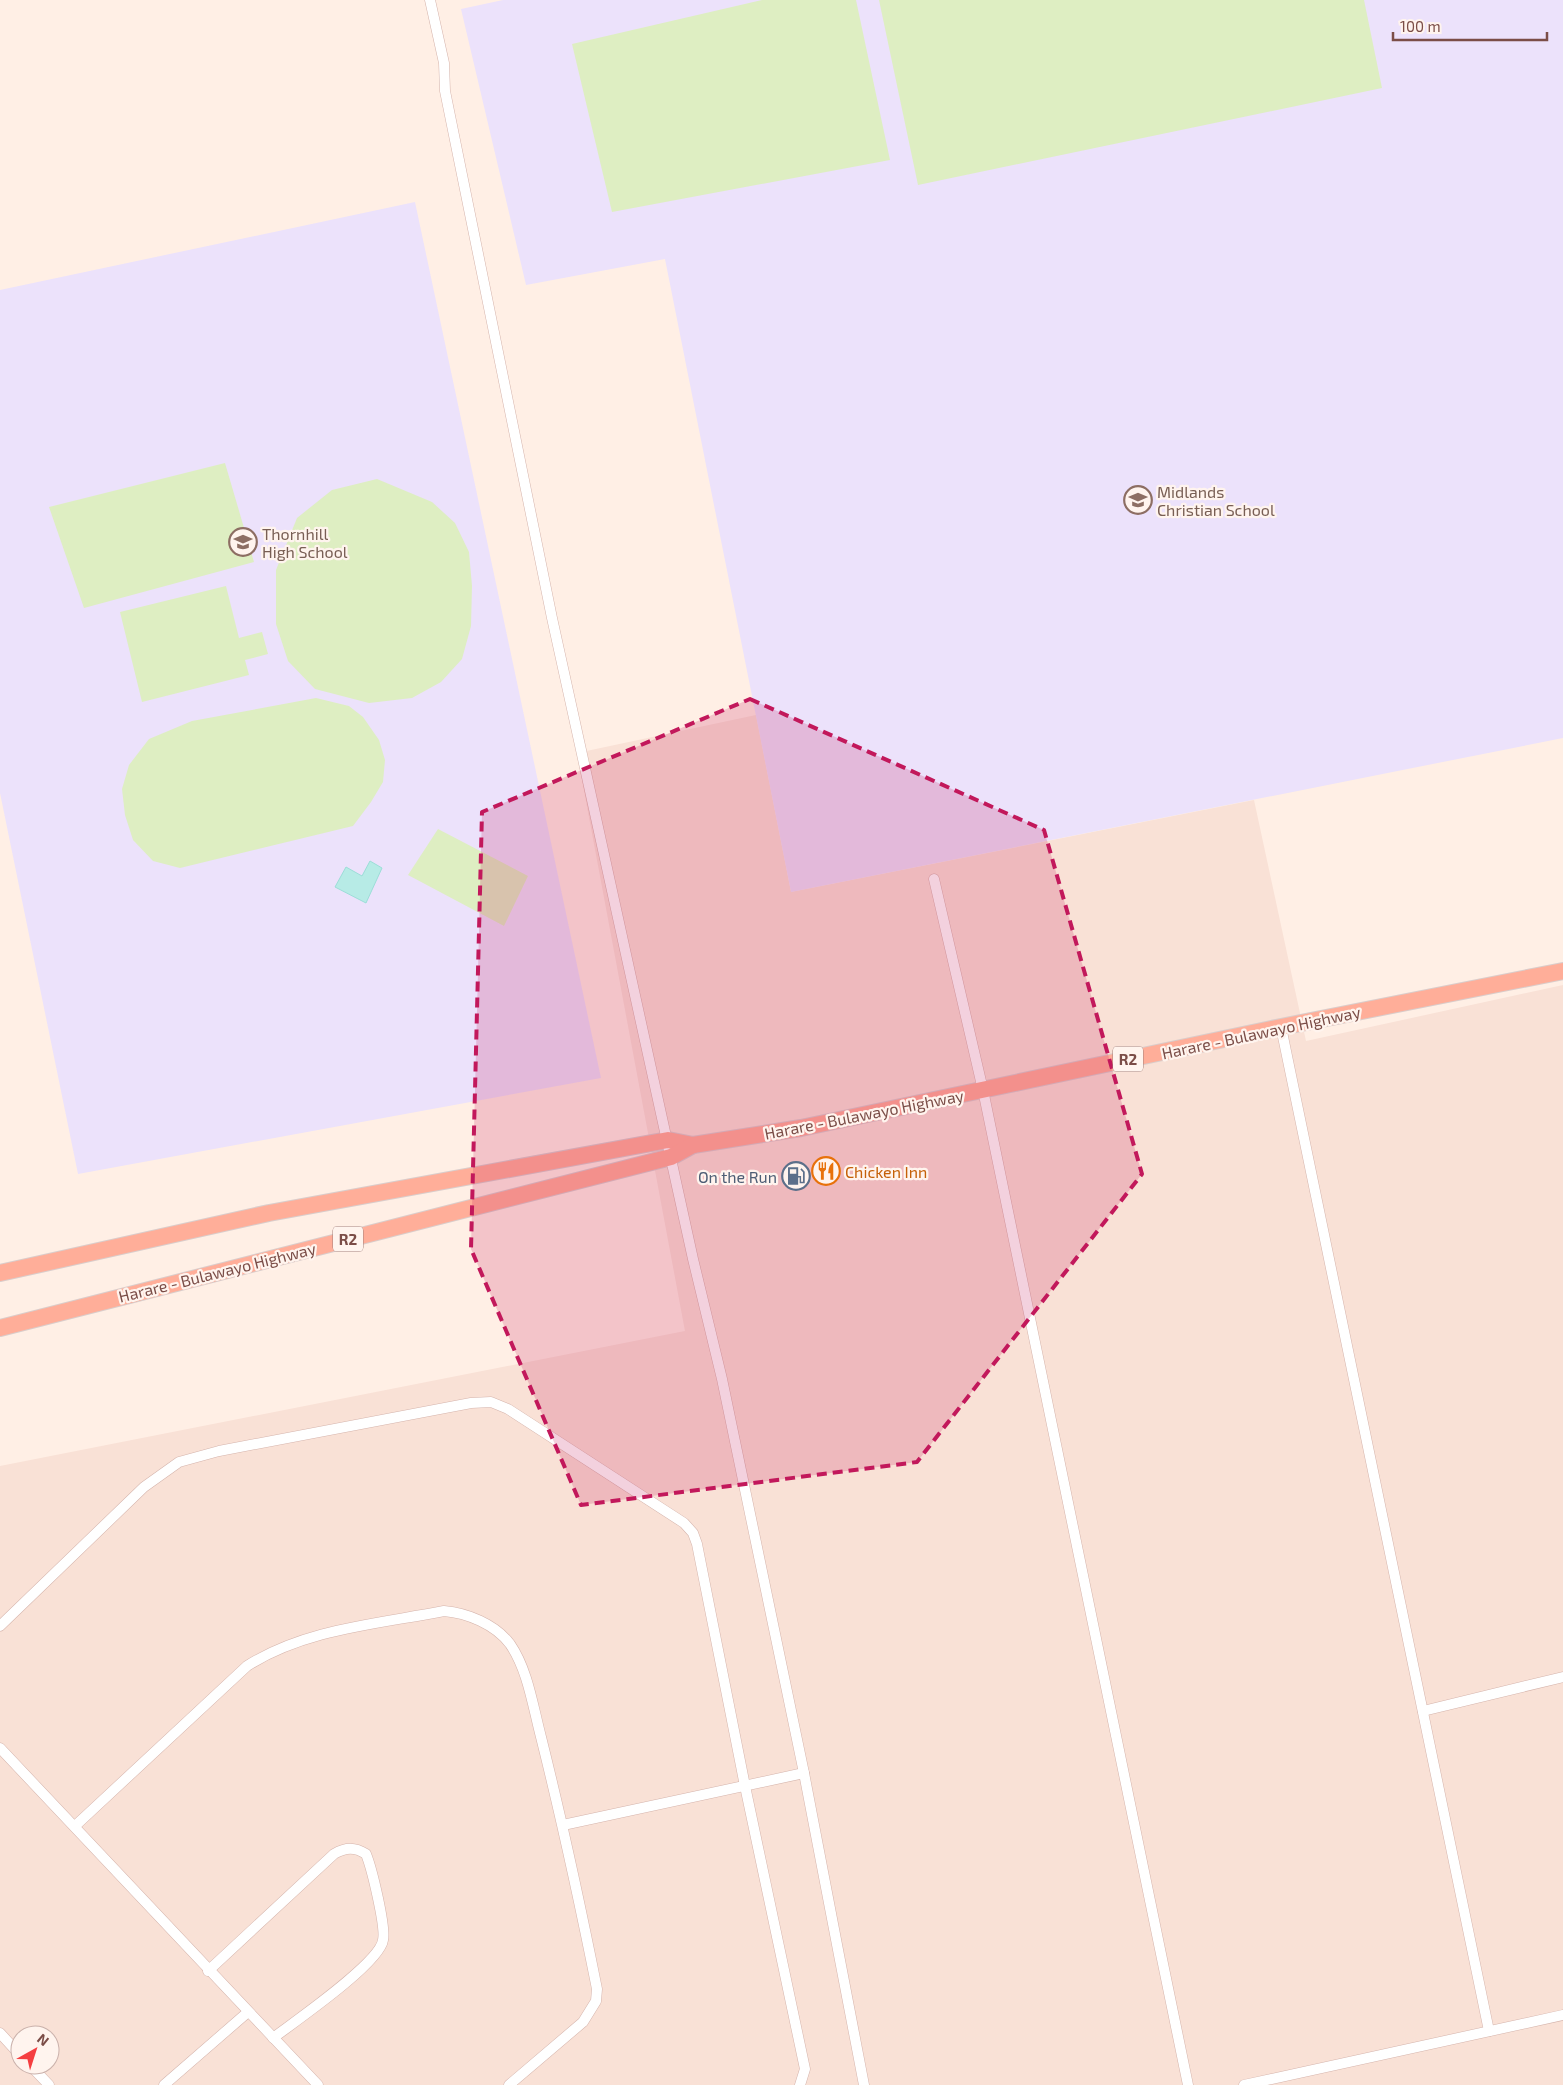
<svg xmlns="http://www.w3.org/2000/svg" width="1563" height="2085" font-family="'Exo 2',sans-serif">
  <rect width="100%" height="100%" fill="#ffefe5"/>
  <path fill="#f9e1d6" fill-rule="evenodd" d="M756,715L791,892L1254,800L1306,1041L1563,985V2085H0V1466L685,1331L577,753ZM20,2035H50V2065H20Z"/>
  <g fill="#ece2fb">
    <path d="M503,0H1563V738L791,892L665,259L526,285L461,9Z"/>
    <path d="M415,202L601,1078L78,1174L0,793V290Z"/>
  </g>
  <g fill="#deeec2">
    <path d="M762,0H856L890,160L612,212L572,44Z"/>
    <path d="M879,0H1364L1382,88L918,185Z"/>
    <path d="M225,463L254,562L84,608L49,507Z"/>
    <path d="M377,479L432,502L455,523L469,552L472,586L471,626L462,659L441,682L412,698L369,703L315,689L288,661L276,624V570L297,518L332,490Z"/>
    <path d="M226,586L239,638L262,632L268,654L245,660L249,675L142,702L120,612Z"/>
    <path d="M316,698L349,706L363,717L379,740L385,760L383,782L371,802L353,826L180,868L153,861L133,840L125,815L122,789L129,765L149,739L192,721Z"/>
    <path d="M438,829L528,876L504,926L408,875Z"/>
  </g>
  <path fill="#b7ebe6" stroke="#9cded8" d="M370,861L382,868L366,903L335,887L346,867L362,876Z"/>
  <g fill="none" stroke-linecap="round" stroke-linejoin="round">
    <defs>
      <g id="minor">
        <path d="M430,0L444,63L445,91L552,618L693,1259L722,1379L804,1773L864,2085"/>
        <path d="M934,879L983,1090L1188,2085"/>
        <path d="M1281,1027L1489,2031"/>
        <path d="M0,1626L144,1487L179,1462L219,1451L471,1403L491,1402L508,1409L684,1523L693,1533L697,1544L745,1786L805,2069L800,2085"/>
        <path d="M1423,1711L1563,1677"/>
        <path d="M0,1748L318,2085"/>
        <path d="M563,1825L804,1773"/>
        <path d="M75,1826L247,1666C305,1629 377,1624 444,1611C467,1613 495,1624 510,1644C528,1670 533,1707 541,1737C562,1821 580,1904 597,1989L596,2001L583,2022L509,2085"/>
        <path d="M208,1971L334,1854C346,1847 355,1847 366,1854C372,1869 386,1927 383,1940C380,1963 294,2022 273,2038"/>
        <path d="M0,2033L20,2055"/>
        <path d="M30,2065L49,2085"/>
        <path d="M164,2085L248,2012"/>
        <path d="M1244,2085L1563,2015"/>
      </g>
      <g id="trunk">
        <path d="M0,1273L269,1213L668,1140L693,1145"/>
        <path d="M0,1328L671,1157L693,1145L801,1128L1281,1027L1563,971"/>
      </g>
    </defs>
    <use href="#minor" stroke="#d5b4ac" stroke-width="11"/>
    <use href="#trunk" stroke="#dacdcb" stroke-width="18"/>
    <use href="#minor" stroke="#fff" stroke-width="10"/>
    <use href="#trunk" stroke="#ffae99" stroke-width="16"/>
  </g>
  <path fill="#c2185b" fill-opacity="0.2" stroke="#c2185b" stroke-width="4" stroke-dasharray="10 6" stroke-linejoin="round" d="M750,699L1044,830L1142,1174L917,1462L581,1505L471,1249L482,812Z"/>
  <defs>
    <symbol id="school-ring" viewBox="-11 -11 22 22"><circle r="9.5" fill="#fff4ee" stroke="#8d6e63" stroke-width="1.5"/><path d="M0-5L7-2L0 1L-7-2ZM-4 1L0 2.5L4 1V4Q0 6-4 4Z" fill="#8d6e63"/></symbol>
    <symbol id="restaurant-ring" viewBox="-11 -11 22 22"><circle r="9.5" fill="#fff4ee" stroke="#e8710a" stroke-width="1.5"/><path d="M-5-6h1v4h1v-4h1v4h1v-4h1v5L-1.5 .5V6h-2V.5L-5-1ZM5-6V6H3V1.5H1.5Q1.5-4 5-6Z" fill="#e8710a"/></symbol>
    <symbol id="fuel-ring" viewBox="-11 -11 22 22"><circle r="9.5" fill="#fff4ee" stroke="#5c6f8a" stroke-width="1.5"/><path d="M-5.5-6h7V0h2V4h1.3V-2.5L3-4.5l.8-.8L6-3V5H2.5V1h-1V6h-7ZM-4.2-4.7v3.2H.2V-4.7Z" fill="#5c6f8a"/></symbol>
  </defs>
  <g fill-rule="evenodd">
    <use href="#school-ring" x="1122" y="484" width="32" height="32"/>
    <use href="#school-ring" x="227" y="526" width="32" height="32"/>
    <use href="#restaurant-ring" x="810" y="1155" width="32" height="32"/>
    <use href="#fuel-ring" x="780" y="1160" width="32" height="32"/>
  </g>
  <g text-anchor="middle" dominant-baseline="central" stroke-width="4.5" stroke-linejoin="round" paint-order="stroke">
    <g fill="#fff4ee" stroke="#a37f79" stroke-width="1">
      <rect x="1113" y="1046.5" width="30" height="25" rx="4"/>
      <rect x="333" y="1226.5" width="30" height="25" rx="4"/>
    </g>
    <g font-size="15" font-weight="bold" fill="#7b4d47">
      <text x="1128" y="1059">R2</text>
      <text x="348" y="1239">R2</text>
    </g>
    <g font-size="16" fill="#785e54" stroke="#fff4ee" text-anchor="start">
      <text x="1157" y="491">Midlands<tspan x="1157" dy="18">Christian School</tspan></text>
      <text x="262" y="533">Thornhill<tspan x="262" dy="18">High School</tspan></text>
    </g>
    <g font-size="16" fill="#7b4d47" stroke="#fff4ee">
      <text transform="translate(1261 1032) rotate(-12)">Harare - Bulawayo Highway</text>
      <text transform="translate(864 1114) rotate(-11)">Harare - Bulawayo Highway</text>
      <text transform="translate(217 1272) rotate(-14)">Harare - Bulawayo Highway</text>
    </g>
    <g font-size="16" fill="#c56008" stroke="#fff4ee" text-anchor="start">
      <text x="845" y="1171">Chicken Inn</text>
    </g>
    <g font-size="16" fill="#4e5e75" stroke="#fff4ee" text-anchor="end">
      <text x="777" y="1176">On the Run</text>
    </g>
  </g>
  <g transform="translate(35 2050) rotate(39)"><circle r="24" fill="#fff4ee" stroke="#cab1ab"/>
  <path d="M0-4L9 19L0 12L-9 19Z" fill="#f53e40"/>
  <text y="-8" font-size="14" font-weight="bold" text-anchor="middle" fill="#7b4d47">N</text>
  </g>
  <path d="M1393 32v8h154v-8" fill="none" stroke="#7b4d47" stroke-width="2.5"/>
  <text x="1400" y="32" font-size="15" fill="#7b4d47" stroke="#fff4ee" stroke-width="4" paint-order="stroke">100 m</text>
</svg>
